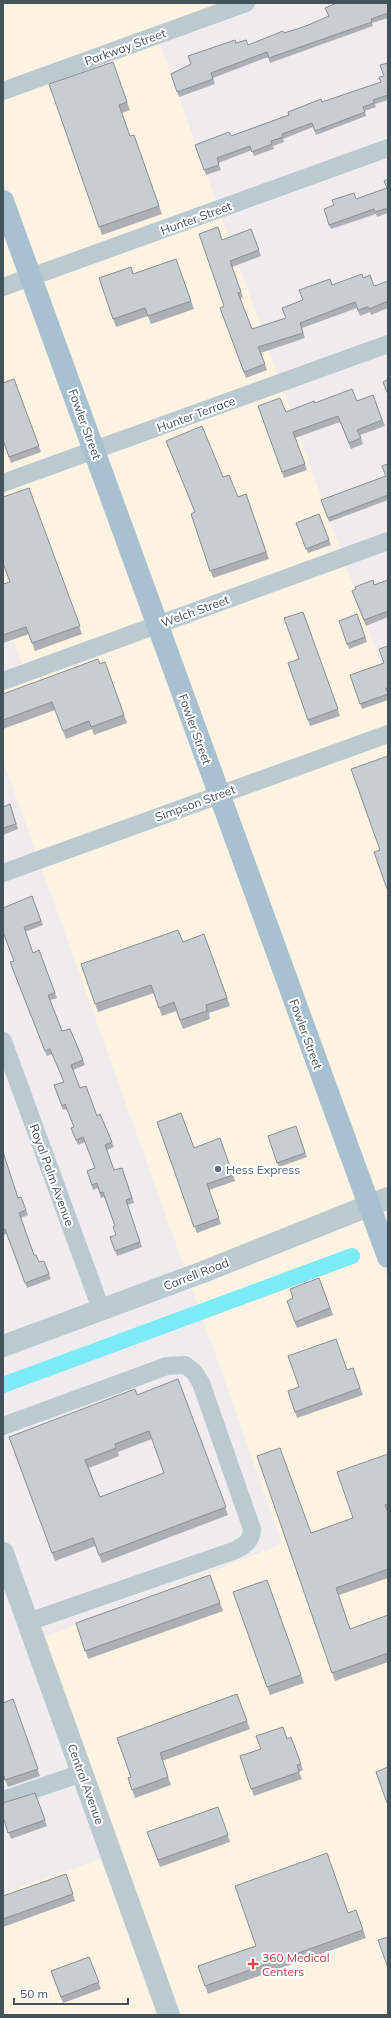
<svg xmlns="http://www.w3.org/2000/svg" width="391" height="2018" font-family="Mulish,sans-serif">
  <rect width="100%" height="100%" fill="#f0eced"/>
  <g fill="#fef3e2">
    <path d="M3,3H240L156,33L388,684V1189L373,1194L3,177Z"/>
    <path d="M3,223L358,1199L185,1269L3,760V677L24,669L3,611Z"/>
    <path d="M364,1216L388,1280V2015H177L42,1638L282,1544L191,1285Z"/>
    <path d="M104,1858L160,2015H3V1893Z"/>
  </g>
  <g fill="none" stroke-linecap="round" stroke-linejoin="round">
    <path stroke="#7bebf7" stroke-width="16" d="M3,1385L352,1256"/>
    <g stroke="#bbcad1" stroke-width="18">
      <path d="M3,91L246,3"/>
      <path d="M3,287L388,148"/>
      <path d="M3,483L388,344"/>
      <path d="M3,681L388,541"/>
      <path d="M3,873L388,734"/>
      <path d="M3,1041L101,1309"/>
      <path d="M3,1426L167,1366L185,1365L194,1372L201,1383L252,1529C252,1540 245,1545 236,1550L28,1622"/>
      <path d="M3,1800L82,1773"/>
    </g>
    <g stroke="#bbcad1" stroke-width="22">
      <path d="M3,1346L203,1272L388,1198"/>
      <path d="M3,1553L169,2015"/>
    </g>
    <path stroke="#a8c1d0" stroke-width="22" d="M3,201L388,1257"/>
  </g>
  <g fill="#acb0b5" fill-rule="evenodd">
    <path d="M388,3V18L372,23L373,26L270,63L268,57L213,78L215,84L179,97L171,74L236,43L248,45L306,26L329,16Z"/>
    <path d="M113,62L130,110L122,113L130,136L134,135L162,214L102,235L49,84Z"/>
    <path d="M388,63V100L375,104L376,107L365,111L366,116L316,135L313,127L283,139L284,142L273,146L274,149L254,156L252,150L218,163L221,170L206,175L195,145L231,136L322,102L381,82L384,76Z"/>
    <path d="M388,179V213L377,217L376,214L331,229L329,225L356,199L387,188Z"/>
    <path d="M251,229L261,256L232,267L243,297L240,298L252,329L286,318L303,300L332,285L363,278L374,286L388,281V308L371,315L370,312L360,316L357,308L302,328L305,338L261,353L267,370L246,378L220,308L224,306L222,240Z"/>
    <path d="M176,259L194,309L151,324L148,316L116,327L99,278L133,274Z"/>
    <path d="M14,379L41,452L11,463L3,440Z"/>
    <path d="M373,395L385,426L360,435L363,444L351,449L340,422L295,438L307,470L284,478L258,406L286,412L315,403L357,401Z"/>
    <path d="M166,441L223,477L238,497L246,494L269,559L213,578L191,514L195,512Z"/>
    <path d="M388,464V500L329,522L321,500L386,476Z"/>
    <path d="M29,488L82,634L35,651L29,634L3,643V584L10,582Z"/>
    <path d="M319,514L331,545L308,553L296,523Z"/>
    <path d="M388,580V617L366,626L352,591L374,585Z"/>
    <path d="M303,612L340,716L310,726L288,663L299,659Z"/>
    <path d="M357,614L367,642L349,649L339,621Z"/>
    <path d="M388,646V693H387L388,700L362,709L350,675L384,663Z"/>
    <path d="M105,662L127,723L94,735L92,729L66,739L55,710L3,729V694Z"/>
    <path d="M10,804L18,829L3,835V807Z"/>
    <path d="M32,896L43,925L25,932L33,953L55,993L57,998L50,1000L62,1031L83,1060L85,1065L73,1070L80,1088L97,1116L100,1114L114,1147L107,1150L114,1170L122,1168L134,1203L127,1205L142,1247L117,1256L110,1237L116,1235L115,1226L104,1197L101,1198L98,1188L93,1190L87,1171L95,1168L85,1142L78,1145L71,1128L74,1127L67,1109L63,1110L54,1085L64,1082L52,1054L47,1056L10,962L14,961L5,936L3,937V908Z"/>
    <path d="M204,934L230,1006L209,1013L210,1019L183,1029L176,1011L162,1016L154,993L98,1012L81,964L183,942Z"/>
    <path d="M157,1122L194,1148L220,1138L235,1181L209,1190L221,1224L197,1233Z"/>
    <path d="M296,1126L307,1157L279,1167L277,1163Z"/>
    <path d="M3,1152L18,1198L21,1197L28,1215L21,1218L34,1255L39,1262L44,1261L51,1279L27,1288L7,1234L3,1235Z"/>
    <path d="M319,1278L333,1315L297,1328L287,1301L293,1298Z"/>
    <path d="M353,1368L363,1395L297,1418L288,1391Z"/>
    <path d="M178,1379L228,1515L102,1563L95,1546L55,1561L9,1437L137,1395ZM152,1439L164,1473L100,1497L89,1468L119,1456L118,1452Z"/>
    <path d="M388,1454V1578L339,1595L350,1629L388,1615V1662L335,1681L257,1456L311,1533L353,1518Z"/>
    <path d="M210,1575L223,1611L88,1659L76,1623Z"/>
    <path d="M267,1580L304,1683L270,1695L233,1592Z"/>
    <path d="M237,1694L250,1729L162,1761L171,1785L135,1798L128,1778L131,1777L117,1738Z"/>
    <path d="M13,1699L40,1776L8,1787L5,1780Z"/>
    <path d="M287,1739L294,1744L303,1770L299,1772L302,1779L254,1796L240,1756Z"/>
    <path d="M35,1793L47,1826L11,1839L3,1817Z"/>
    <path d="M218,1807L230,1842L160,1867L147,1832Z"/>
    <path d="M66,1874L75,1901L3,1927V1896Z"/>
    <path d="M356,1910L366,1938L208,1994L198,1966Z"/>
    <path d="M89,1957L101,1989L63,2003L51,1971Z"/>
  </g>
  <g fill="#c8cdd2" stroke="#8c9093" fill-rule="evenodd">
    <path d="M337,3H388V13L371,19L372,22L269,58L267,52L211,73L213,79L177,92L171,74L191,64L188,56L235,40L236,43L246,40L248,45L283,31L284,33L306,26L329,16L325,8Z"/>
    <path d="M113,62L127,102L119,105L130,136L134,135L159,206L99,227L49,84Z"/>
    <path d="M388,63V95L373,100L374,103L363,107L365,112L315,131L312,123L282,134L283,137L271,141L272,144L252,152L250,146L217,158L219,165L204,170L195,145L229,132L231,136L289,115L288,112L321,99L322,102L381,82L379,77L384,76L380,65Z"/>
    <path d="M388,179V208L375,212L374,209L329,225L324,209L334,205L332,200L354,193L356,199L387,188L384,181Z"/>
    <path d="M218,227L222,240L251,229L259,250L230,261L241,292L238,293L252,329L286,318L282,308L303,300L299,290L330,279L332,285L362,274L363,278L370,275L374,286L388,281V301L369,309L368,307L358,310L355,302L300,323L303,333L258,347L265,364L244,372L220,308L224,306L199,234Z"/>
    <path d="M176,259L191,301L148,316L145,308L113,319L99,278L131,267L133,274Z"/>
    <path d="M14,379L39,446L9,457L3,440V383Z"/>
    <path d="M388,379V395L383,382Z"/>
    <path d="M352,389L357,401L373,395L382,420L357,430L361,438L349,443L338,416L293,432L305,464L282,472L258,406L280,398L286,412L314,401L315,403Z"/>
    <path d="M202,426L223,477L229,475L238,497L246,494L266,552L210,571L191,514L195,512L166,441Z"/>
    <path d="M388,464V495L328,518L321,500L386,476L382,466Z"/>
    <path d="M29,488L80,626L32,643L26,627L3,635V584L10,582L3,563V497Z"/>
    <path d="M319,514L329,540L306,549L296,523Z"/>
    <path d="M373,580L374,585L388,580V611L364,620L352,591L356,589L355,587Z"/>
    <path d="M303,612L338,709L308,720L288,663L299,659L284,618Z"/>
    <path d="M357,614L365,637L347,644L339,621Z"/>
    <path d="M388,646V687L386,688L388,694L360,704L350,675L384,663L379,649Z"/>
    <path d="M98,659L100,664L105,662L124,715L91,727L89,721L63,731L52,702L3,720V694Z"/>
    <path d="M388,756V889H387L374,852L380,850L351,769Z"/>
    <path d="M10,804L16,824L3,828V807Z"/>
    <path d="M32,896L41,921L24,927L33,953L39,950L55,993L48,995L62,1031L70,1029L83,1060L71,1065L80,1088L86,1086L97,1116L100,1114L112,1142L105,1145L114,1170L122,1168L132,1198L126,1200L140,1242L115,1251L110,1237L116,1235L113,1227L115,1226L103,1192L100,1193L97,1183L92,1185L87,1171L95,1168L83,1137L76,1140L71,1128L74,1127L65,1104L62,1106L54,1085L64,1082L50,1049L45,1051L10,962L14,961L3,932V908Z"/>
    <path d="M178,930L183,942L204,934L227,998L206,1005L207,1011L180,1020L174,1002L159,1008L151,985L95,1004L81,964Z"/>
    <path d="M181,1113L194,1148L220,1138L233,1175L207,1184L219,1218L194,1227L157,1122Z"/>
    <path d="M296,1126L305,1153L277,1163L268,1136Z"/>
    <path d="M3,1152L18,1198L21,1197L26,1210L19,1213L34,1255H36L39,1262L44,1261L49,1274L25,1283L5,1229L3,1230Z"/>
    <path d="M319,1278L330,1308L295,1322L287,1301L293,1298L290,1289Z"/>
    <path d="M336,1339L347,1370L353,1368L360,1388L295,1412L288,1391L299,1387L288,1356Z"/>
    <path d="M178,1379L226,1507L99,1555L93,1538L52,1553L9,1437L135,1389L137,1395ZM149,1431L164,1473L100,1497L85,1460L116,1448L115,1444Z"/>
    <path d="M280,1448L311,1533L353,1518L337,1472L388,1454V1504L385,1505L388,1512V1569L336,1588L350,1629L388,1615V1653L332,1673L257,1456Z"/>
    <path d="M210,1575L220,1603L85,1651L76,1623Z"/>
    <path d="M267,1580L301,1675L267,1687L233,1592Z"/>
    <path d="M237,1694L247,1721L160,1753L168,1777L132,1790L128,1778L131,1777L117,1738Z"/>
    <path d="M13,1699L38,1769L5,1780L3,1773V1703Z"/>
    <path d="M283,1727L287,1739L291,1737L301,1764L297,1765L299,1772L251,1789L240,1756L261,1749L256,1736Z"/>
    <path d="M388,1767V1803H387L376,1772Z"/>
    <path d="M35,1793L45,1820L8,1833L3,1817V1803Z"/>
    <path d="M218,1807L228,1835L158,1860L147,1832Z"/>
    <path d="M327,1853L348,1913L356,1910L363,1930L205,1986L198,1966L256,1946L235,1886Z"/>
    <path d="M66,1874L73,1894L3,1919V1896Z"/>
    <path d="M388,1937V1968L378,1940Z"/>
    <path d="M89,1957L99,1982L61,1997L51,1971Z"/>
  </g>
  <circle fill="#5c6f8a" stroke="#fff" stroke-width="1.5" cx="218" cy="1169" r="4"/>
  <path fill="#e0444e" stroke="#fff" stroke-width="1.5" d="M251 1958h4v4h4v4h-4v4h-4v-4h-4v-4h4z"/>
  <g text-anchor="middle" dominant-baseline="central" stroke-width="4" stroke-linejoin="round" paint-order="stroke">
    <g font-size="12" fill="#43535c" stroke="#fff">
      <text transform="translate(125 47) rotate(-20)">Parkway Street</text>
      <text transform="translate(196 218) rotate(-20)">Hunter Street</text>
      <text transform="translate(196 414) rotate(-20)">Hunter Terrace</text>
      <text transform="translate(85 424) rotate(70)">Fowler Street</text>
      <text transform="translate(195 611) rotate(-20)">Welch Street</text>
      <text transform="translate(195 729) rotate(70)">Fowler Street</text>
      <text transform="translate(195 803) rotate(-20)">Simpson Street</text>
      <text transform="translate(306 1034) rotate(70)">Fowler Street</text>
      <text transform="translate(52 1175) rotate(70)">Royal Palm Avenue</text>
      <text transform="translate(196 1274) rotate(-21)">Carrell Road</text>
      <text transform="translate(86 1784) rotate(70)">Central Avenue</text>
    </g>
    <g font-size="12" fill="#4e5e75" stroke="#fff" text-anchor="start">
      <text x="226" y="1169">Hess Express</text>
    </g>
    <g font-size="12" fill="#be3a42" stroke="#fff" text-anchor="start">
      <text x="262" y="1957">360 Medical<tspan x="262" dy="14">Centers</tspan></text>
    </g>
  </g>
  <rect width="391" height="2018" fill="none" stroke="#43535c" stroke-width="8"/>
  <path d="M14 1998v6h114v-6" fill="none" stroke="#43535c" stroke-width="2"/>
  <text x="20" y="1998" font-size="12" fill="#43535c" stroke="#ffffff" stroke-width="3" paint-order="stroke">50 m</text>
</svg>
